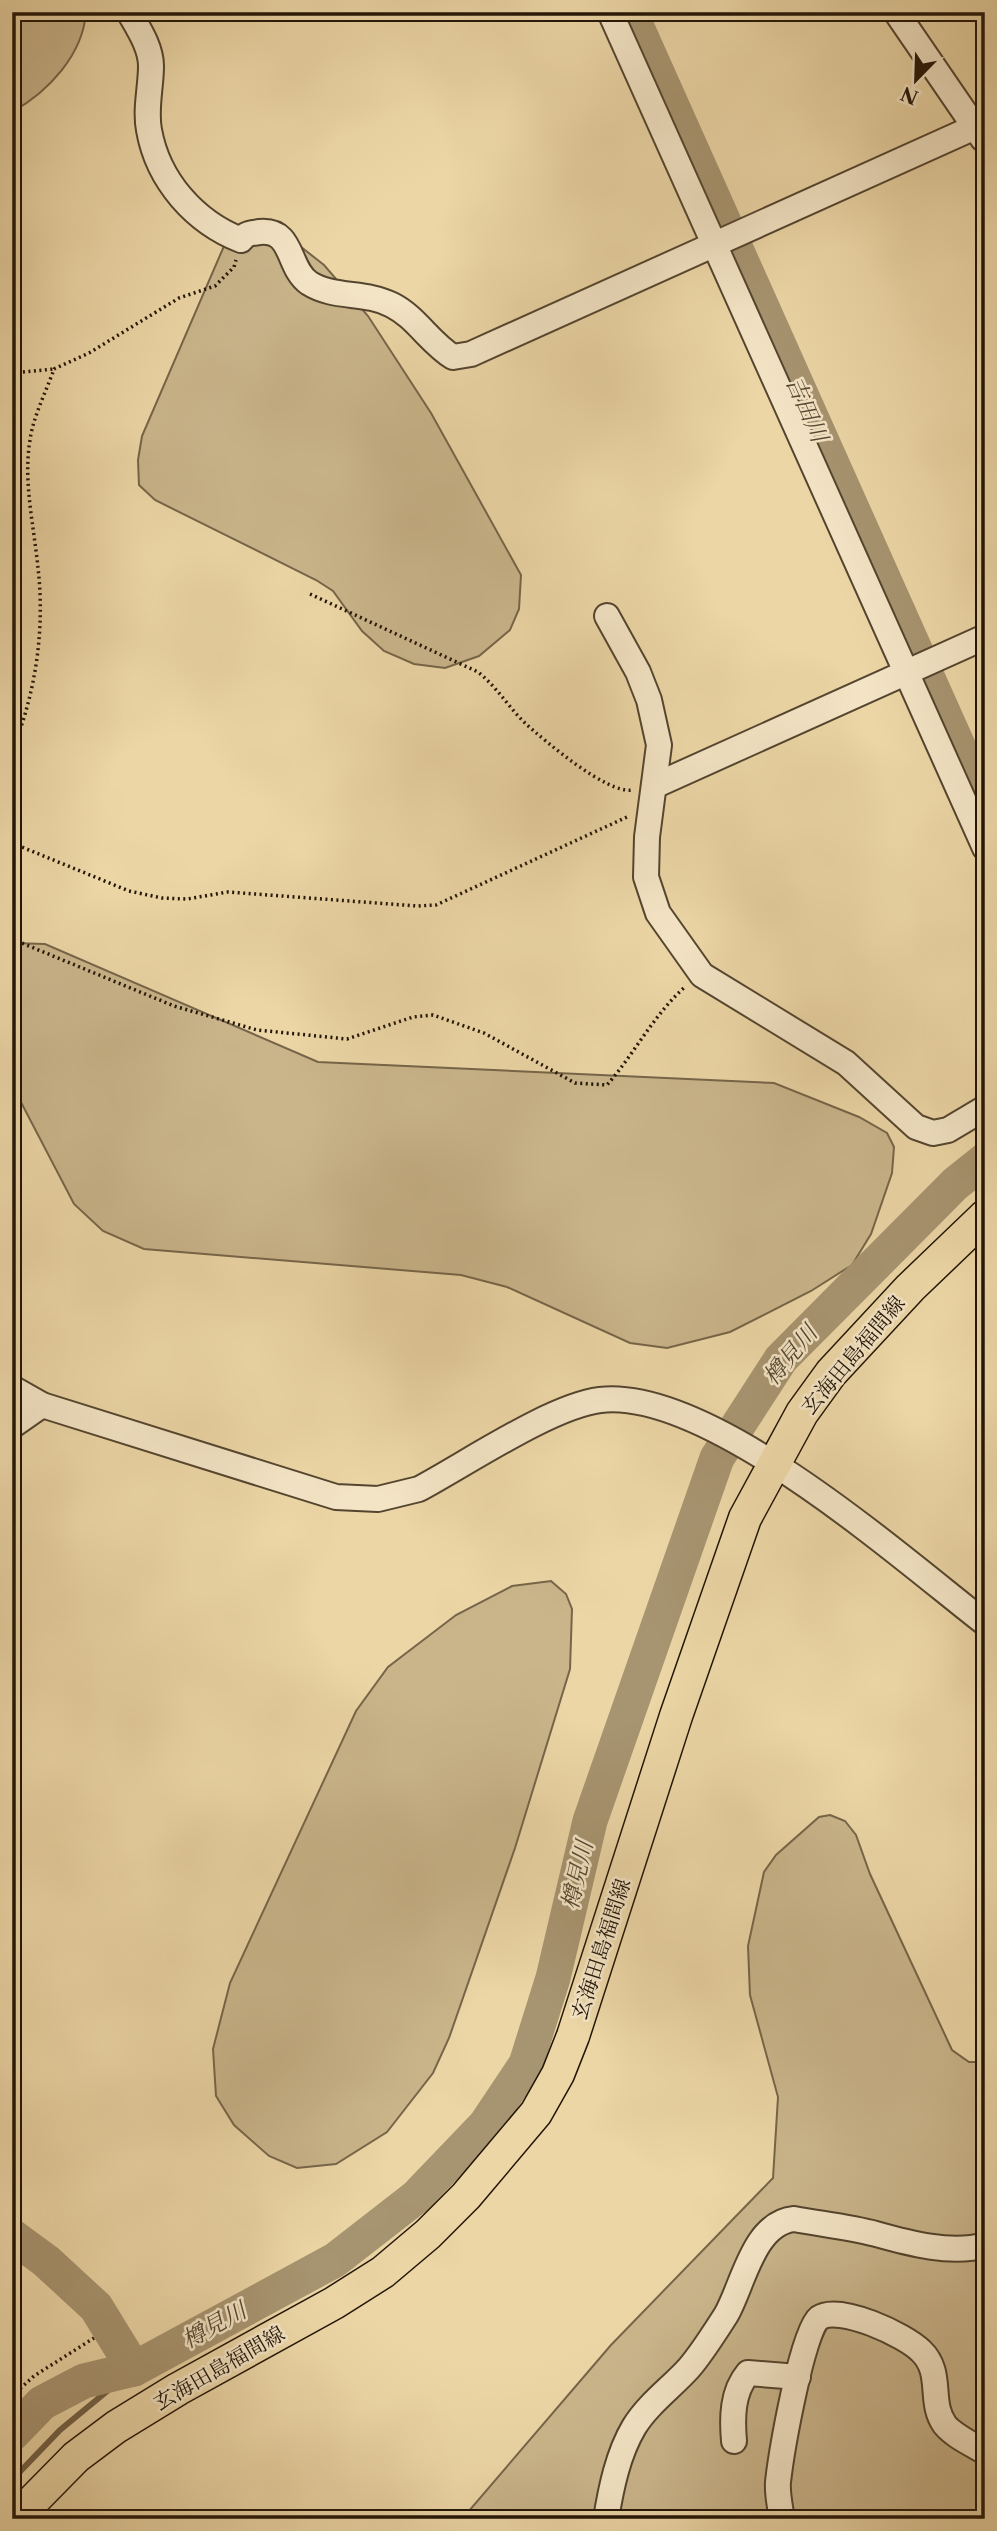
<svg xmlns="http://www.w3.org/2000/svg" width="997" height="2531" font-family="'Libre Caslon Text','Noto Serif JP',serif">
  <rect width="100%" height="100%" fill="#ecd6a6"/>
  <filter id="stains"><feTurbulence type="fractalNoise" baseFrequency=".00286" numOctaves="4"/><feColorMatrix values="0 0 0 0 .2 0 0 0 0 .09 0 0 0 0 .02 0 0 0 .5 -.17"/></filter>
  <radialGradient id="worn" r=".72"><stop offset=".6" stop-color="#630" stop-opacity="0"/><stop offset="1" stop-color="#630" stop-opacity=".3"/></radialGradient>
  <g fill="#cab58b" stroke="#766549" stroke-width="2">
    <path d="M12,12H86C83,55 48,92 12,112Z"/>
    <path d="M234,232L296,243L324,265L368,316L431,413L521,575L519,609L510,630L479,656L445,668L414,664L384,651L362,631L333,591L316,580L155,500L139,485L138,460L142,436L224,246Z"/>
    <path d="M12,943L45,944L318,1062L774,1083L859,1117L887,1133L894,1147L892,1173L871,1234L852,1265L811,1291L730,1332L667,1348L630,1343L507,1287L461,1275L144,1249L103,1231L74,1204L12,1085Z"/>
    <path d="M551,1581L566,1594L572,1609L570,1669L515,1848L449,2038L433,2073L387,2132L336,2164L297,2168L269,2156L234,2125L216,2096L213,2049L230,1983L356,1711L388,1667L456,1615L512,1586Z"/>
    <path d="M830,1815L845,1821L856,1835L870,1874L952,2050L969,2062H985V2519H462L611,2345L773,2178L778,2097L750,1995L748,1946L764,1872L776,1855L819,1817Z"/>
  </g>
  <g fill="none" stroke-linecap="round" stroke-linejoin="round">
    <path stroke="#726146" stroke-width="6" d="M12,2480L60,2430L134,2369"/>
    <g stroke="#a79470" stroke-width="35">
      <path d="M630,12L985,806"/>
      <path d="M12,2236L46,2261L96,2307L134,2369"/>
      <path d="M12,2434L42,2403L84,2381L134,2369L335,2260L416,2197L486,2124L526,2064L553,1978L590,1821L717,1458L781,1359L955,1184L985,1160"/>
    </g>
    <defs>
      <g id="minor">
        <path d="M129,12C138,28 151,47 151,66C151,87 145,109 149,130C158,181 195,222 241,240C246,233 252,233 260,232C294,229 287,268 309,283C334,299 365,291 392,305C416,317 430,343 453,357L471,354L975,127L985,118"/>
        <path d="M610,12L985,848"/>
        <path d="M896,12L983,139"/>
        <path d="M607,616L638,672L649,700L659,745L647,837L646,877L658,913L702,975L846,1063L916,1127L933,1133L948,1130L985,1108"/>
        <path d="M654,786L985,637"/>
        <path d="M12,1388L42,1405L336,1497L378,1499L419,1489C466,1464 551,1406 600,1400C708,1387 900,1557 985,1623"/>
        <path d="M12,1426L42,1405"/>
        <path d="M734,2441C732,2418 732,2392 748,2373L798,2377"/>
        <path d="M606,2519C611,2488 618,2454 634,2427C648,2404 671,2388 689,2368C702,2353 715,2332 726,2315C743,2286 753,2223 794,2219C821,2224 849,2227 876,2234C908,2243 952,2255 985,2245"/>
        <path d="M782,2519C780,2506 777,2494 778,2482C781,2455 802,2331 819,2318C839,2304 905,2335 921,2351C944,2373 928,2402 945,2425C954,2436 972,2444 985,2452"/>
      </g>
      <path id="major" d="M15,2519L76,2457L116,2427L178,2389L334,2303L383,2272L428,2234L466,2196L536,2113L558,2074L573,2036L676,1716L745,1518L802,1413L831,1373L910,1288L985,1216"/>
    </defs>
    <use href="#minor" stroke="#54452f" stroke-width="28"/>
    <use href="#major" stroke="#221507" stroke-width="35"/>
    <g stroke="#221507" stroke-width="3.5" stroke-dasharray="2 3.5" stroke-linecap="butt">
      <path d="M12,373L54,369"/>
      <path d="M310,594L478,672C497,687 509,708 526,724C545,741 607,794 632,790"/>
      <path d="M12,751C36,693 45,629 38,568C34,526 23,482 30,440C33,417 46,392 54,369L89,353L179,298L215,286L234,267L236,260"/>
      <path d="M12,843L129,891L162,898L187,899L228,892L417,906L436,905L627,817"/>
      <path d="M12,939L174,1006L257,1030L347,1039L413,1017L433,1015L484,1033L575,1083L607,1085C635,1053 654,1014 686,986"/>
      <path d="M12,2396L34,2376L94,2338"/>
    </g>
    <use href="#minor" stroke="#f3e4c5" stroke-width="24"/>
    <use href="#major" stroke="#ecd6a6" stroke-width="32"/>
  </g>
  <g text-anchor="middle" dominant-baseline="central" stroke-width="5" stroke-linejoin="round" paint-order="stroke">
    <g font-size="21" fill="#221507" stroke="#f3e4c5">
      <text transform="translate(853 1355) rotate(-50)">玄海田島福間線</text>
      <text transform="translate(601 1949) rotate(-72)">玄海田島福間線</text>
      <text transform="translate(219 2368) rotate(-30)">玄海田島福間線</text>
    </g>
    <g font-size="23" font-style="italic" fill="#574831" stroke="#f3e4c5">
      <text transform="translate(807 409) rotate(66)">吉田川</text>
      <text transform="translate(790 1355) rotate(-50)">樽見川</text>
      <text transform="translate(577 1875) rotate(-77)">樽見川</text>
      <text transform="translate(214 2325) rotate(-29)">樽見川</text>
    </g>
  </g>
  <rect width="997" height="2531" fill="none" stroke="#ecd6a6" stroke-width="42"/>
  <rect x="14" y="14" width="969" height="2503" fill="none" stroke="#221507" stroke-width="3.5"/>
  <rect x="21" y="21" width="955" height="2489" fill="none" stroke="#221507" stroke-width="2"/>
  <g transform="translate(916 80) rotate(203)" stroke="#f3e4c5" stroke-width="5" paint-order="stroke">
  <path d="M0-5L12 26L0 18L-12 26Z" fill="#221507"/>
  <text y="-10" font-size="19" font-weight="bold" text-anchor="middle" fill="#221507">N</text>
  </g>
  <rect width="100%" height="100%" filter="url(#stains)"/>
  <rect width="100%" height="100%" fill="url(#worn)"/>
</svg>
